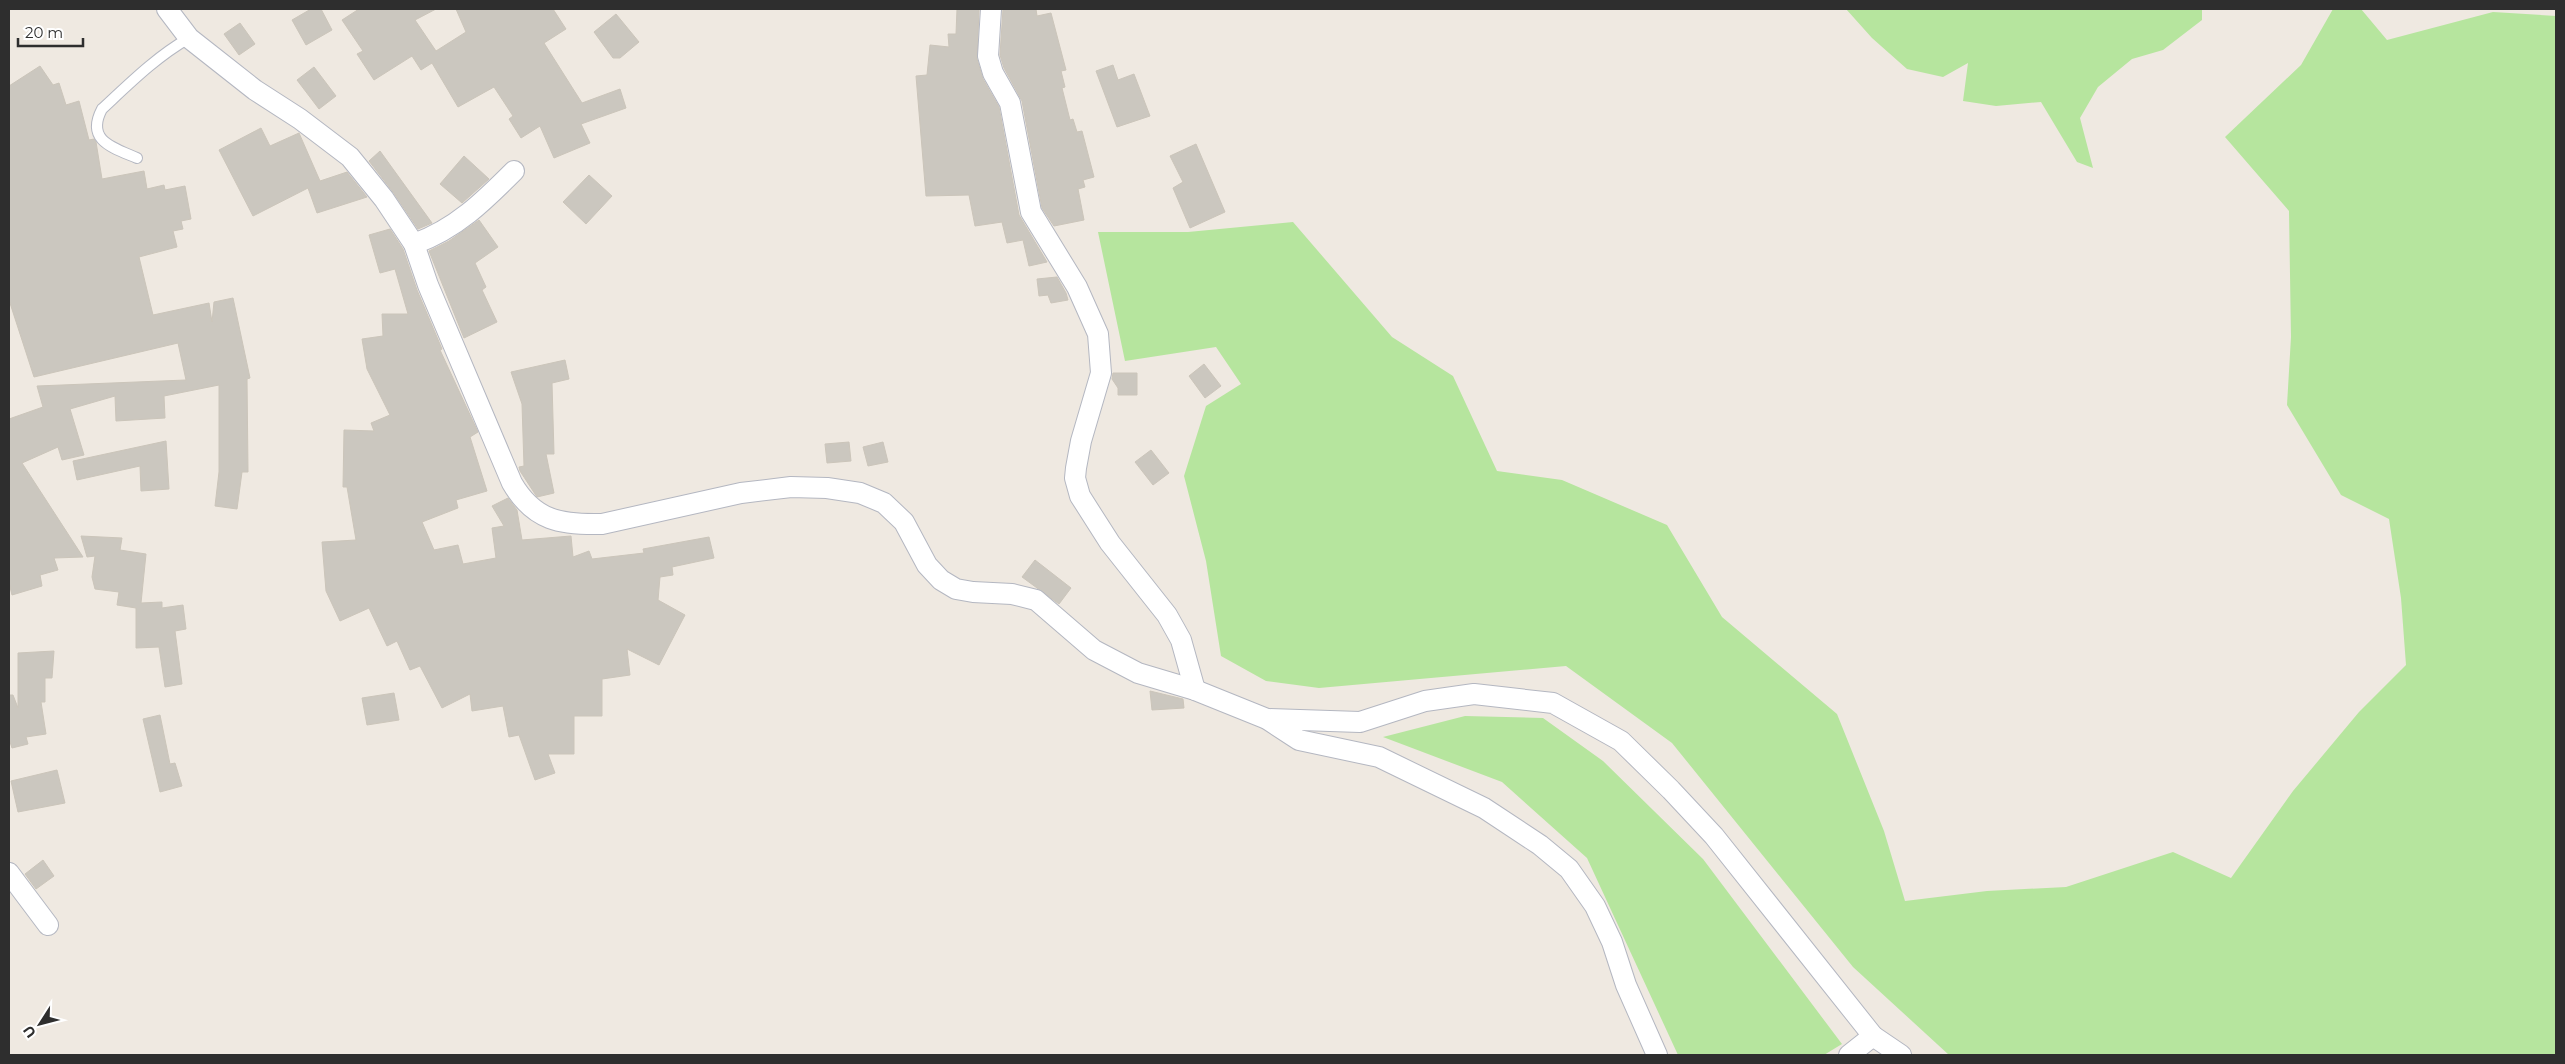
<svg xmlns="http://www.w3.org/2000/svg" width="2565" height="1064" font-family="Montserrat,sans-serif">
  <rect width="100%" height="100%" fill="#efe9e1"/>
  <g fill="#b6e59e">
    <path d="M1846,9H2202V20L2163,50L2132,59L2098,87L2080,118L2093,168L2077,162L2041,102L1996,106L1963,101L1968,63L1943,77L1907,69L1872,38Z"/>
    <path d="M2333,9H2361L2387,40L2493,12L2556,16V1055H1949L1853,967L1672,743L1566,666L1319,688L1266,681L1221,656L1206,561L1184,476L1206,406L1241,384L1216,347L1125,361L1098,232H1188L1293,222L1392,337L1453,376L1497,471L1562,480L1667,525L1722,617L1837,714L1884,831L1905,901L1987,891L2066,887L2173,852L2231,878L2293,791L2359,712L2406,665L2401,598L2389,519L2341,495L2287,405L2291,337L2289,211L2225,137L2301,65Z"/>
    <path d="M1465,716L1543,718L1603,761L1703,859L1842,1044L1824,1055H1678L1587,858L1502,782L1383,737Z"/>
  </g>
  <g fill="#cbc7bf" stroke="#cbc5ba">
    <path d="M311,9H321L332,30L306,45L292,20Z"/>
    <path d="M359,9H436L415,20L436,51L466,32L456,9H553L566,29L544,43L582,103L620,89L626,108L581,124L590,143L554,158L540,126L521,138L509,119L513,116L494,87L458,107L432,63L421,70L412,56L374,80L357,54L363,51L342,20Z"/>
    <path d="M957,9H979L977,59L983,79L999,107L1019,215L1047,262L1029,266L1023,240L1007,243L1002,222L975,226L969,195L926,196L916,76L927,75L930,45L949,47L948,34H956Z"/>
    <path d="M1003,9H1036L1037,16L1051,13L1066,70L1061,71L1065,87L1062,88L1070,120L1073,119L1077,132L1082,131L1094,177L1083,180L1085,187L1078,189L1084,220L1054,226L1042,208L1022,101L1004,68L1000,55Z"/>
    <path d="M616,14L639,42L620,58H613L594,32Z"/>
    <path d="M240,23L255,44L239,55L224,34Z"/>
    <path d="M1113,65L1118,80L1134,74L1150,116L1117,127L1096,71Z"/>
    <path d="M40,66L53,85L59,83L66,105L79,101L89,140L94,139L96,142L102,179L144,171L147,189L164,185L165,190L185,186L191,219L181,221L183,229L173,231L177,247L139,257L153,315L209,303L212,322L214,302L233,298L250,378L247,379L248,472H242L237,509L215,506L219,472V385L164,396L165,418L116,421L115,396L70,409L84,455L62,460L58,447L22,463L83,557L54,558L58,570L40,575L42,586L12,595L9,583V419L43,407L37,386L186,380L178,343L34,377L9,300V86Z"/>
    <path d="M314,67L336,96L319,109L297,80Z"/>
    <path d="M261,128L270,146L299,133L320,181L347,172L367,197L317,213L308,188L253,216L219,150Z"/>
    <path d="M1196,144L1225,212L1190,228L1173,188L1183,182L1170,156Z"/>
    <path d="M380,151L432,223L418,229L393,192L369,161Z"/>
    <path d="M464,156L489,179L462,203L440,184Z"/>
    <path d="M589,175L612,196L586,224L563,202Z"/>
    <path d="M479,220L498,247L475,263L486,287L482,290L497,322L464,338L429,251L449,241Z"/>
    <path d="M390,229L403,249L417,290L442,349L440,350L478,432L470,437L487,491L456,500L458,508L422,522L434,550L458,545L463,564L496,558L492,528L504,526L492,506L508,498L517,510L522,540L571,536L573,557L589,551L592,559L644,553L643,549L709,537L714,558L672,567L673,575L660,577L658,600L685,615L659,665L627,649L630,675L602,679V716H574V754H548L555,773L535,780L519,735L509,737L503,706L472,711L470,694L442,708L420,666L410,670L397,641L387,646L369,608L340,621L326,591L322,542L356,540L347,487H343L344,430L374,431L371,423L390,415L367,369L362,339L383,336L382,314H408L395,269L380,273L369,235Z"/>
    <path d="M1057,277L1066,293L1068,300L1051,303L1048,295L1039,296L1037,279Z"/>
    <path d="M565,360L569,379L552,383L554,454H546L554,493L537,497L520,471L519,467L524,466L522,404L511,372Z"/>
    <path d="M1204,364L1221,386L1205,398L1189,376Z"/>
    <path d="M1113,373H1137V395H1118V388L1112,379Z"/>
    <path d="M166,441L169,489L141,491L140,466L77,480L73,461Z"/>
    <path d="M849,442L851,461L827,463L825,444Z"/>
    <path d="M883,442L888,462L868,466L863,447Z"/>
    <path d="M1151,450L1169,473L1153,485L1135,462Z"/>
    <path d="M81,536L122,538L120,550L146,554L141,603L162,602V608L183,605L186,629L175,631L182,684L165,687L159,647L136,648V608L117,605L119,592L95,589L92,577L95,556L87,557Z"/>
    <path d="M1035,560L1071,588L1059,604L1022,577Z"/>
    <path d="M54,651L52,678H45V702H41L46,734L26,737L28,744L12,748L9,739V695H13L18,708V653Z"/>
    <path d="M1150,691L1183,699L1184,708L1152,710Z"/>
    <path d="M394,693L399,720L367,725L362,698Z"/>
    <path d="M160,715L170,764L175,763L182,786L160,792L143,719Z"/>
    <path d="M57,770L65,803L18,812L11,781Z"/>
    <path d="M43,860L54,876L36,889L25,874Z"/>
  </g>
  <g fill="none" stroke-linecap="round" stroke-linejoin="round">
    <defs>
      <path id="service" d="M137,158C114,148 85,141 102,109C130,83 156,57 189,38"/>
      <g id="minor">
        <path d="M167,9L189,38L255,90L300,119L350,157L384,199L414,244L428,285L512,483C534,521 561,525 602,524L741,493L791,487L827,488L860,493L884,503L904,522L927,565L941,580L956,589L973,592L1012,594L1036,600L1094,650L1138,673L1195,690L1267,719L1299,740L1379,757L1484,808L1540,845L1569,869L1595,906L1612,942L1626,985L1657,1055"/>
        <path d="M991,9L988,56L993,73L1010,103L1031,212L1077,287L1098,334L1101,373L1081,441L1076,468L1075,478L1080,496L1110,543L1167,615L1181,640L1195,690"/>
        <path d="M414,244C456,229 484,201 514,171"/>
        <path d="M1267,719L1360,722L1425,701L1474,694L1553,703L1621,741L1671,790L1714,836L1873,1036L1901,1055"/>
        <path d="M9,873L48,925"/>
        <path d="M1849,1055L1873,1036"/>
      </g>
    </defs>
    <use href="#service" stroke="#b4b7c1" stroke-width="12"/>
    <use href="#minor" stroke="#b4b7c1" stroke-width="22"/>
    <use href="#service" stroke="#fff" stroke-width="10"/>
    <use href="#minor" stroke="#fff" stroke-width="20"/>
  </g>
  <rect width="2565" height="1064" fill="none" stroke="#2e2e2e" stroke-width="20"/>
  <g transform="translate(40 1024) rotate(234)" stroke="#ffffff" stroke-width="4" paint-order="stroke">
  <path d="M0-4L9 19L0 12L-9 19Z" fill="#2e2e2e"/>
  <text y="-8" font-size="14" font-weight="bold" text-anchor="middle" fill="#2e2e2e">U</text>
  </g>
  <path d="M18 38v8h65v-8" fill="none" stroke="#2e2e2e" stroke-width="2.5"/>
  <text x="25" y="38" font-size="15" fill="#2e2e2e" stroke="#ffffff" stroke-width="4" paint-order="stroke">20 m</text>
</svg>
